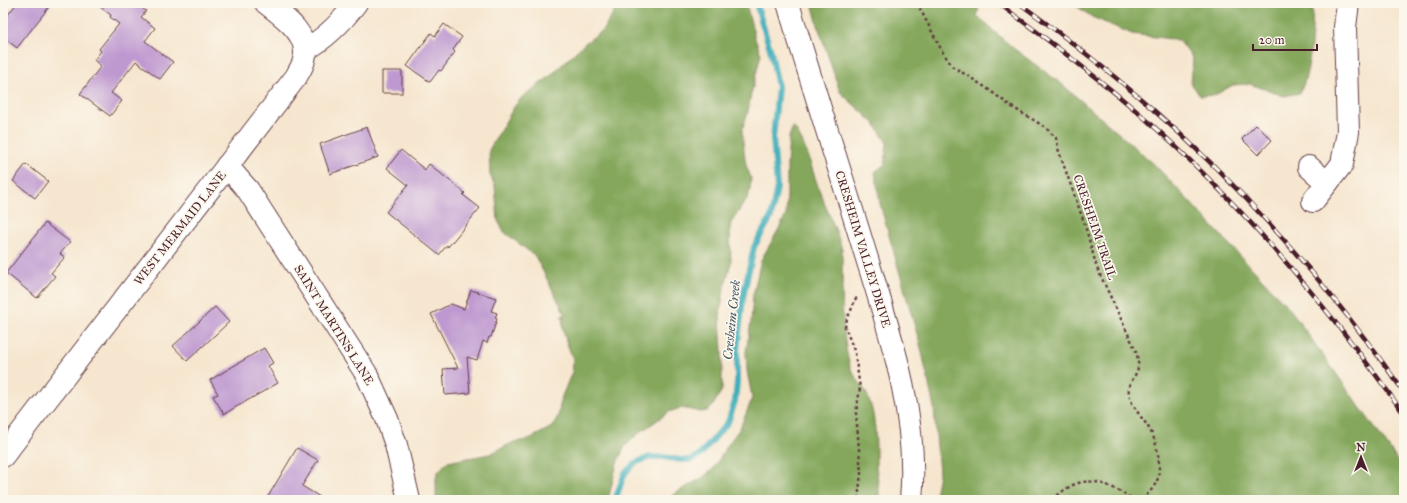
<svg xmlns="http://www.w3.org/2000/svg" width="1407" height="503" font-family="'IM FELL Great Primer',serif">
  <rect width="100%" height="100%" fill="#fbf7ec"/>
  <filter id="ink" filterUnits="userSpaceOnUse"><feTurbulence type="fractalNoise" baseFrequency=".025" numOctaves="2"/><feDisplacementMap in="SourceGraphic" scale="8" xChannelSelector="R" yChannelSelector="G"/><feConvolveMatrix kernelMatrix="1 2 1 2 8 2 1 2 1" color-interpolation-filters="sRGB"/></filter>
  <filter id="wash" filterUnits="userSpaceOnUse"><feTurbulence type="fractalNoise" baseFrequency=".012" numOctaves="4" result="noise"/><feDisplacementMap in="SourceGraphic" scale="16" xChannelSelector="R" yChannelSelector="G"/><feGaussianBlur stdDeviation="0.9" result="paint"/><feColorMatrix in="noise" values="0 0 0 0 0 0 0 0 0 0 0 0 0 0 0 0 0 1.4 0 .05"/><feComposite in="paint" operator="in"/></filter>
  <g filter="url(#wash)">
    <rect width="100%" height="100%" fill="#f6e6cf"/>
    <g fill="#84a75c" stroke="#676344">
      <path d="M619,3H746L755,39L761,54L750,99L748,112L742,130L744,151L746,165L751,178L750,190L748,197L731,223L730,229L731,263L724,289L720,316L722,351V390L712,407L707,411L701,412L681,408L669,412L639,433L625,446L617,463L608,500H436V478L438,472L447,462L490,454L514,442L527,440L552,427L558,416L562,396L572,372L573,359L566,341L563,329L562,316L565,314L535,256L504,232L498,221L495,186L490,175L489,150L514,107L522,97L549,77L585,43L602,31Z"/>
      <path d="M812,3H980L977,16L1013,48L1063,85L1155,165L1290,309L1392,452L1404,473V500H934L939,474L934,408L921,348L880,204L875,172L885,164L887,143L875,124L840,92L819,29Z"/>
      <path d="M1072,3H1313C1312,31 1312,68 1300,93L1284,96L1250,84L1233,85L1215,95L1200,96L1191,83L1193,59L1179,40L1132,34L1092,17Z"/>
      <path d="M793,126C807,145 811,168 819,189C826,210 837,229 842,250C843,287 840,326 849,363C852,376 864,385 868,397C876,417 876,440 876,461C876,474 880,486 879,500H669L674,494L702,478L713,469L727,446L740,428L750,404L752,397L747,371L746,352L751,321L753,295L761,260L780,227L786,215L787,195V164L789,137Z"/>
    </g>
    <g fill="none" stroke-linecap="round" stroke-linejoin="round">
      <path stroke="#3faebb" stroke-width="6" d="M615,500L625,473L635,463L650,457H664L680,460H690L700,455L728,422L735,401L737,382V350L743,297L754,247L771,217L777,187L773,138L778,87L771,52L756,3"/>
    </g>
    <g id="blocks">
      <g fill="#be98d0">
        <path d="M17,3H52L17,48L3,37V21Z"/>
        <path d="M95,3H135L146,11L141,17L155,28L145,41L173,62L160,79L136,61L111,93L122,101L110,116L80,94L101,66L94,60L101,51L99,49L119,24L110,17L111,15Z"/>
        <path d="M444,24L462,37L453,50L455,52L441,71L439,70L430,82L407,66L431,33L435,36Z"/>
        <rect x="382" y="71" width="20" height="22"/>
        <path d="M1256,125L1272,140L1258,155L1242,139Z"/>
        <path d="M367,127L378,157L330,174L320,144Z"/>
        <path d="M401,150L425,170L429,164L465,193L463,195L480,208L448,247L447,245L439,255L386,212L408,185L387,168Z"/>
        <path d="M26,164L48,181L35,198L13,181Z"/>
        <path d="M45,223L70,242L60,254L65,257L51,273L55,276L37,298L6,273Z"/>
        <path d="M471,290L496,298L491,311L497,313L495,318L497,319L491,337H489L487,343L483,341L477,360L467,357L470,393L445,395L443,369L458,368L431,314L451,304L464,309Z"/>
        <path d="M215,307L229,322L187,361L173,346Z"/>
        <path d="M264,348L273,363L268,366L278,383L224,414L213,396L218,394L210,380Z"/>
        <path d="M297,448L318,460L302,486L325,500H266Z"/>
      </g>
    </g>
  </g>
  <g filter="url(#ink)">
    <use href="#blocks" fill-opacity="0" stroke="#643d44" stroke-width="1"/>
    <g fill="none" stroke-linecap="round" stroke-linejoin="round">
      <defs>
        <g id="minor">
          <path d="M305,50C326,38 342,22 356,3"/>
          <path d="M227,166L248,190L367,375L387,419L396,445L409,500"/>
          <path d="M1309,167L1327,183"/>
          <path d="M1313,201L1342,164L1348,132L1345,27L1348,3"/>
          <path d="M3,456L296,77C299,71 303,66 304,60C311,35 283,16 266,3"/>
        </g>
        <path id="major" d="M788,3C812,85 839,167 864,249C889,330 919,415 911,500"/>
      </defs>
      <use href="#minor" stroke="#643d44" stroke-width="24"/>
      <use href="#major" stroke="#643d44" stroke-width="24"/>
      <g stroke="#643d44" stroke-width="2.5" stroke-dasharray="3 3" stroke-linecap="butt">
        <path d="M917,3L942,51L952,66L985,87L1012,107L1045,127L1056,138L1059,152L1084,222L1097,268L1137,353C1137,357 1139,364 1138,368C1136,377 1127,383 1129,394C1132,408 1143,418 1150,430C1157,442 1161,464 1158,478C1155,487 1148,494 1142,500"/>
        <path d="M857,298L854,300L853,306L847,319L845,327L855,353L860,388L856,413L861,473L858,500"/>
        <path d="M1053,500C1081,471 1103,480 1134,500"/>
      </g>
      <use href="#minor" stroke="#fff" stroke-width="22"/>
      <use href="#major" stroke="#fff" stroke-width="22"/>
      <defs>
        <g id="rail">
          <path d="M998,3C1047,39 1095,75 1141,115C1241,203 1327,305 1404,414"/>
          <path d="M1019,3C1064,36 1108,70 1149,106C1246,190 1330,287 1404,392"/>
        </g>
      </defs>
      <use href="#rail" stroke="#4a1f2b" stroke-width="4.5"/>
      <use href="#rail" stroke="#fbf7ec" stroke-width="3" stroke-dasharray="9" stroke-linecap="butt"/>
    </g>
  </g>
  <g text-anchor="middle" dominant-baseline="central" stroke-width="3.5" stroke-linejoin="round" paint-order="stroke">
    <g font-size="12" fill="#4a1f2b" stroke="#fbf7ec">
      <text transform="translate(1095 227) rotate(71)">CRESHEIM TRAIL</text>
      <text transform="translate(180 228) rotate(-52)">WEST MERMAID LANE</text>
      <text transform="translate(863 249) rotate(73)">CRESHEIM VALLEY DRIVE</text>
      <text transform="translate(334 325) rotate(58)">SAINT MARTINS LANE</text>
    </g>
    <g font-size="13" font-style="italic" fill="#465865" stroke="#fbf7ec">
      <text transform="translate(732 320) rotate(-84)">Cresheim Creek</text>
    </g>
  </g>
  <rect width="1407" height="503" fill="none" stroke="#fbf7ec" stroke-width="16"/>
  <g transform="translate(1361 457)" stroke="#fbf7ec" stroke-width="3" paint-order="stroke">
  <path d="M0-3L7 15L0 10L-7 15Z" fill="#4a1f2b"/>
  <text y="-6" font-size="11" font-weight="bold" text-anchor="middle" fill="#4a1f2b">N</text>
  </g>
  <path d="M1253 44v6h64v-6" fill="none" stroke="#4a1f2b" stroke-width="2"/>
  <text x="1259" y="44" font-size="12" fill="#4a1f2b" stroke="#fbf7ec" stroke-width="3" paint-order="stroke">20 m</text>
</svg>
